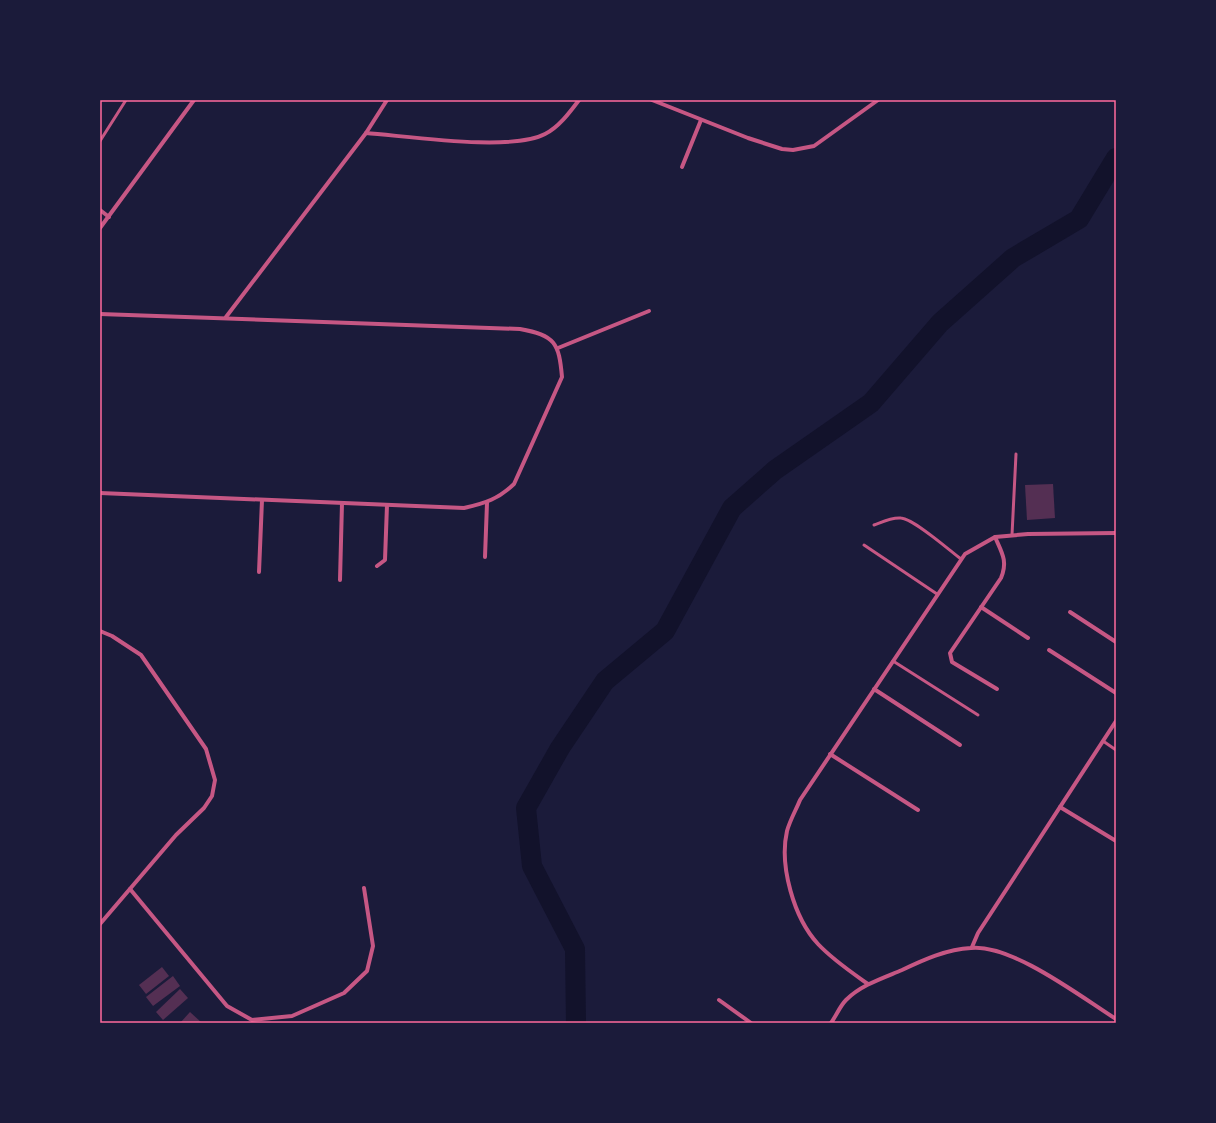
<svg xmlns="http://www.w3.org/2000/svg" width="1216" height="1123" font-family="'Exo 2',sans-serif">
  <rect width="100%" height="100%" fill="#1b1b3a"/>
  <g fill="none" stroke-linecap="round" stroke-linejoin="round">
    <path stroke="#12122b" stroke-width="20" d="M576,1023L575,949L532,866L526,808L560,748L605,681L665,631L732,508L775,470L871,403L940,323L1013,258L1079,219L1116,158"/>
  </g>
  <g fill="#542f53">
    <path d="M1053,484L1055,518L1027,520L1025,485Z"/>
    <path d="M162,967L169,976L146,994L139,985Z"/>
    <path d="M173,976L180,986L153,1006L146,997Z"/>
    <path d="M180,989L188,998L163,1020L156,1012Z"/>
    <path d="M190,1012L202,1023H180Z"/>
  </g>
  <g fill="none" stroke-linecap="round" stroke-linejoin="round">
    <g stroke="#c65784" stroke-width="3">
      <path d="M100,141L126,100"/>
      <path d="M874,525C882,522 892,517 901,518C914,519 949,550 961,559"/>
      <path d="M1012,535L1016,454"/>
      <path d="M864,545L937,594"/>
      <path d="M893,661L978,715"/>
      <path d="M1103,741L1116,750"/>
    </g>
    <g stroke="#c65784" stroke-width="4">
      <path d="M652,100L748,138L782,149L793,150L814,146L878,100"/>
      <path d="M366,133C407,136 511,152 545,134C559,127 570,112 579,100"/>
      <path d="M682,167L701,120"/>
      <path d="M100,210L109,217"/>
      <path d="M100,228L194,100"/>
      <path d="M100,314L520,329C555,335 559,343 562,377L514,484C498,499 486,503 464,508L100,493"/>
      <path d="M226,317L366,133L387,100"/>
      <path d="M558,348L649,311"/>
      <path d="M995,537C1002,553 1008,561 1001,578L950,653L952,662L997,689"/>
      <path d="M485,557L487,503"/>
      <path d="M377,566L385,560L387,505"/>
      <path d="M259,572L262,500"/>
      <path d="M340,580L342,503"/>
      <path d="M981,607L1028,638"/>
      <path d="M1070,612L1116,642"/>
      <path d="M100,631L112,636L141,655L206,749L215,780L212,796L204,808L176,835L100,924"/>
      <path d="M1049,650L1116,693"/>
      <path d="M874,689L960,745"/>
      <path d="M830,754L918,810"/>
      <path d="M1060,807L1116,841"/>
      <path d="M130,889L227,1006L252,1020L292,1016L344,993L367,971L373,946L364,888"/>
      <path d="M972,947L978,933L1116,721"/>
      <path d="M868,984C851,972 833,960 818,944C794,918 779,866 787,831C790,820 796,810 800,800L965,554L995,537L1028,534L1116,533"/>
      <path d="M719,1000L751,1023"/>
      <path d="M831,1023C836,1016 840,1006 846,1000C861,985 883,978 902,970C923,960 947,949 971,948C1012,944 1081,997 1116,1019"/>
    </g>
  </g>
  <rect width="1216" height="1123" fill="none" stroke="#1b1b3a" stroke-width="202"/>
  <rect x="101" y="101" width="1014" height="921" fill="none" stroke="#ff6b9d" stroke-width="1.5"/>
</svg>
